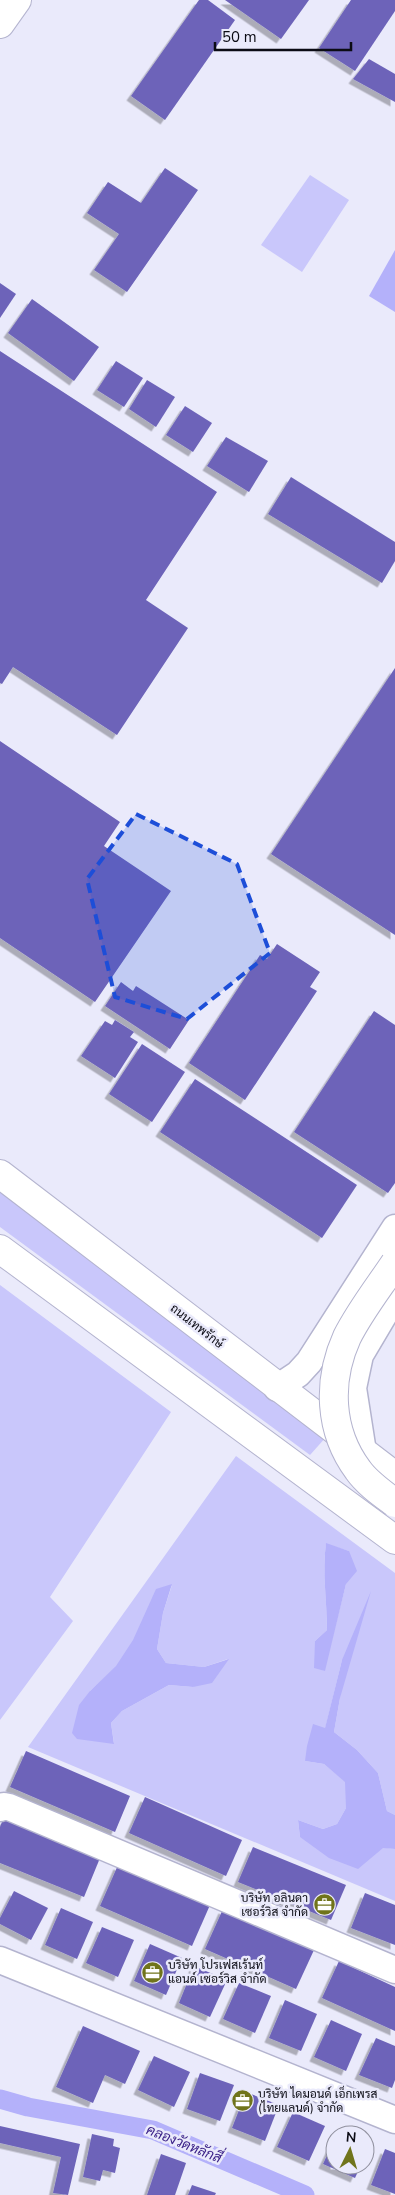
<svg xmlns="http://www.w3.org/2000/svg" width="395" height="2195" font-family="'Nunito Sans',Sarabun,sans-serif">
  <defs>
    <filter id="shadow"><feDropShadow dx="-4.5" dy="4.5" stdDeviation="0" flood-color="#0004"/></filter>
  </defs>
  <rect width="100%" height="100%" fill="#eaeafb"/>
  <g fill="#c9c7fb" fill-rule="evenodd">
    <path d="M310,175L349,200L302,272L261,245Z"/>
    <path d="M0,1188L327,1436L310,1455L0,1227Z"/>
    <path d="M0,1285L171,1412L50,1597L73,1621L0,1720Z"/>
    <path d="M236,1456L395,1573V1815L387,1811L378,1773L357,1750L334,1732L340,1698L342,1660L325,1729L305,1761L324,1764L346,1782V1808L337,1824L323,1829L298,1820L300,1837L395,1849V1901L28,1747ZM326,1544L349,1551L346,1584L324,1671L315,1641L327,1630C327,1601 322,1572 326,1544ZM172,1585L163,1613L157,1649L166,1663L204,1667L228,1659L193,1687L169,1685L122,1711L111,1723L114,1743L97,1740L90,1691L116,1667Z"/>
  </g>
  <g fill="#b4b1fa">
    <path d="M395,250V312L369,296Z"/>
    <path d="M326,1543L349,1551L357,1571L346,1584L325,1671L314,1668L315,1641L327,1630C327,1601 322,1572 326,1543Z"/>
    <path d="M172,1584L163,1613L157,1649L166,1663L204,1667L229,1659L212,1683L193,1687L169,1685L122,1711L111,1723L114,1744L77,1739L72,1733L79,1705L90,1691L116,1666L133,1640L156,1589Z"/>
    <path d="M371,1591L340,1698L334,1732L357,1750L378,1773L387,1811L395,1815V1849L383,1848L358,1869L329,1858L300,1837L298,1820L323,1829L337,1824L346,1808L345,1782L324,1764L305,1761L307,1746L313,1724L325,1728L342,1660Z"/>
  </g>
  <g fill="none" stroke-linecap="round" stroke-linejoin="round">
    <path stroke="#b4b1fa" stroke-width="19" d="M0,2099L28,2107L153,2130L305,2195"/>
  </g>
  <g fill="#6d64b9" filter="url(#shadow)">
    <path d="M199,0H208L235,20L165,120L131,96Z"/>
    <path d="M225,0H309L281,39Z"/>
    <path d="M351,0H395V11L355,71L319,48Z"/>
    <path d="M369,59L395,74V102L353,79Z"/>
    <path d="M165,168L198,190L127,292L94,270L119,234L87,213L108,182L141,203Z"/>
    <path d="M0,283L16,294L0,318Z"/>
    <path d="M32,299L99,347L74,381L8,333Z"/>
    <path d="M0,351L217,492L146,600L188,628L117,735L13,667L2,684L0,683Z"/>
    <path d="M116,361L143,378L124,407L97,390Z"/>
    <path d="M147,380L175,397L156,427L129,409Z"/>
    <path d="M185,406L212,423L193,452L166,435Z"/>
    <path d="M226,437L268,461L249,492L207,466Z"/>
    <path d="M291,477L395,542V561L382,583L268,514Z"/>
    <path d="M395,668V935L271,854Z"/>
    <path d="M0,741L120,822L104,846L171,891L95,1002L0,938Z"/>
    <path d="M277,944L320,972L310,987L317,991L245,1100L189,1063L260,955L267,959Z"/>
    <path d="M121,982L133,991L136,986L189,1020L170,1049L105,1006Z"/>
    <path d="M374,1011L395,1025V1183L388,1193L294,1132Z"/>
    <path d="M115,1020L134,1032L130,1037L138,1042L115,1078L81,1056L105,1021L112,1025Z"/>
    <path d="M142,1044L185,1072L152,1122L109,1094Z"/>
    <path d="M195,1079L357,1185L322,1238L160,1132Z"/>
    <path d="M26,1751L130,1796L115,1832L10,1787Z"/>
    <path d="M145,1797L242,1840L226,1876L129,1833Z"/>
    <path d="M3,1819L100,1858L84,1897L0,1863V1827Z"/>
    <path d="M253,1847L346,1885L331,1920L238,1882Z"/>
    <path d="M118,1865L210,1905L192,1946L100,1906Z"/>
    <path d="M14,1891L48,1908L31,1940L0,1924V1918Z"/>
    <path d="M365,1893L395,1905V1945L351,1928Z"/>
    <path d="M61,1908L93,1922L77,1959L45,1945Z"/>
    <path d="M223,1909L314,1950L296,1989L205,1949Z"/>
    <path d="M102,1927L134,1940L118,1977L86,1963Z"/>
    <path d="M150,1944L182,1958L166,1995L134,1981Z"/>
    <path d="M339,1961L395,1987V2031L322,1998Z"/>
    <path d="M194,1966L227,1980L210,2017L179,2003Z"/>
    <path d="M239,1983L271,1996L255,2033L223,2019Z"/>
    <path d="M285,2000L317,2014L301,2051L269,2038Z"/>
    <path d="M331,2020L362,2034L346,2071L314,2057Z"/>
    <path d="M83,2026L140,2051L125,2084L105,2075L93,2103L56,2087Z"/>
    <path d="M376,2038L395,2046V2080L392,2088L359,2075Z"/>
    <path d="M154,2056L190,2072L174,2107L138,2090Z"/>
    <path d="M200,2073L234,2085L220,2121L187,2109Z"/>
    <path d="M246,2092L279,2105L265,2141L232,2128Z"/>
    <path d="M293,2112L325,2126L309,2161L277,2147Z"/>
    <path d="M0,2126L80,2144L68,2195L53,2193L61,2157L0,2143Z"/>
    <path d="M92,2134L114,2139L113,2146L120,2148L115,2173L103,2170L100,2181L83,2177Z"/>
    <path d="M335,2138V2165H361L355,2178L323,2164Z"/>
    <path d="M385,2149L395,2153V2194L371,2185Z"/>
    <path d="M161,2154L186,2163L175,2195H147Z"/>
    <path d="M192,2185L216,2193L215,2195H188Z"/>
  </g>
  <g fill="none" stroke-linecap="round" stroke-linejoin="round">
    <defs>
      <g id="minor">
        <path d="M277,1388L298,1374L309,1362L395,1228"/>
        <path d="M363,1452L353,1388L360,1355L395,1296"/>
        <path d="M0,1808L4,1806L9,1807L395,1970"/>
        <path d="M0,1960L395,2120"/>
      </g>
      <g id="major">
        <path d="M0,24L17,0"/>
        <path d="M0,1174L395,1476"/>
        <path d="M0,1249L395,1540"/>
      </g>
    </defs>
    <use href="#minor" stroke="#b4b4cf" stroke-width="29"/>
    <use href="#major" stroke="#b4b4cf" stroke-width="30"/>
    <use href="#minor" stroke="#fff" stroke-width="26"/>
    <use href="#major" stroke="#fff" stroke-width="28"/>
    <defs>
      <path id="major-bridge" d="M395,1263C379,1287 360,1311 347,1337C327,1381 329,1431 358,1470C367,1483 383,1494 395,1503"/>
    </defs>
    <use href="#major-bridge" stroke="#b4b4cf" stroke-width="30" stroke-linecap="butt"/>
    <use href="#major-bridge" stroke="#fff" stroke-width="28"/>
  </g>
  <path fill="#1d4ed8" fill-opacity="0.2" stroke="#1d4ed8" stroke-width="4" stroke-dasharray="10 6" stroke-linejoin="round" d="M136,814L237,864L270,953L187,1019L115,997L87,879Z"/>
  <defs>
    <symbol id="office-disc" viewBox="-11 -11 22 22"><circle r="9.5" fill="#70741b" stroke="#eaeafb"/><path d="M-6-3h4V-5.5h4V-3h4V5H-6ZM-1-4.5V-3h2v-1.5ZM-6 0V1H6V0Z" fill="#fff"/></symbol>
  </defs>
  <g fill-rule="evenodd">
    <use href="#office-disc" x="312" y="1892" width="25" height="25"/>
    <use href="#office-disc" x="140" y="1960" width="25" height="25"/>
    <use href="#office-disc" x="230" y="2088" width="25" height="25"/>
  </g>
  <g text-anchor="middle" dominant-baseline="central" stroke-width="5" stroke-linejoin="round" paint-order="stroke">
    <g font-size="12" fill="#0b0b14" stroke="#eaeafb">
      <text transform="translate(197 1326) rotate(38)">ถนนเทพรักษ์</text>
    </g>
    <g font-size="12" fill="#0b0b14" stroke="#eaeafb" text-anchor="start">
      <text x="308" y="1898" text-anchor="end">บริษัท อลินดา<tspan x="308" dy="14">เซอร์วิส จำกัด</tspan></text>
      <text x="168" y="1965">บริษัท โปรเฟสเร้นท์<tspan x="168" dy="14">แอนด์ เซอร์วิส จำกัด</tspan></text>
      <text x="258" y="2094">บริษัท ไดมอนด์ เอ็กเพรส<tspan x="258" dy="14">(ไทยแลนด์) จำกัด</tspan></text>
    </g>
    <g font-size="14" font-style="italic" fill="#3b2288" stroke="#eaeafb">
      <text transform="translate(184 2144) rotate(22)">คลองวัดหลักสี่</text>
    </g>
  </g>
  <g transform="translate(350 2150) rotate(5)"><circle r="24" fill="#eaeafb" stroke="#91919f"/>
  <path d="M0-4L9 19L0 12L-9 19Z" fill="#70741b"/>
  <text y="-8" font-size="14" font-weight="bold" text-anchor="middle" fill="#0b0b14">N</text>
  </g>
  <path d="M215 42v8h136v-8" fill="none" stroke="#0b0b14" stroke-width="2.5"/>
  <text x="222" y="42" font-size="15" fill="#0b0b14" stroke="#eaeafb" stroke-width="4" paint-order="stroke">50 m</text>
</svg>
